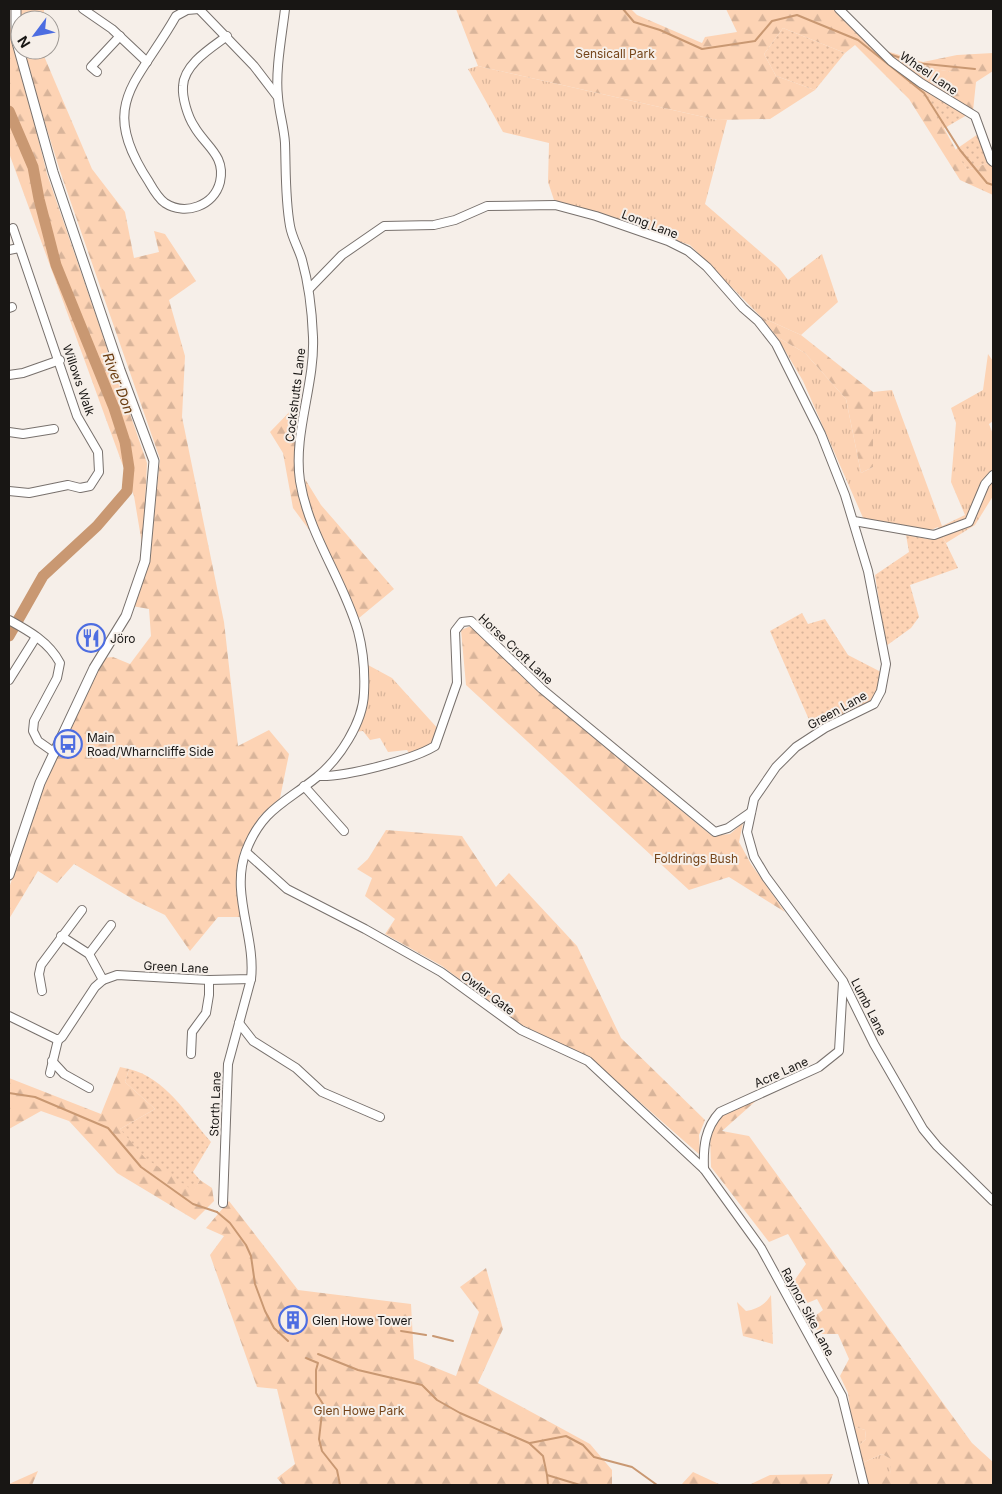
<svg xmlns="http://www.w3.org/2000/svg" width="1002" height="1494" font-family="Inter,sans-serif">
  <defs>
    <pattern id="grass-tufts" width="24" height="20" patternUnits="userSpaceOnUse" patternTransform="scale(1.25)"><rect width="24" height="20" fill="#fdd3b4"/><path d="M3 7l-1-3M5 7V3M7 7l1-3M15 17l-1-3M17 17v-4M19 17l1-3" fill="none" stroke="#d8b49a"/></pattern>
    <pattern id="forest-firs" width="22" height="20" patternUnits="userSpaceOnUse" patternTransform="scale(1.25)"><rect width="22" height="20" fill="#fdd3b4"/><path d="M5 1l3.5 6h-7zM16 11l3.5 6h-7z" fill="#d8b49a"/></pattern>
    <pattern id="park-dots" width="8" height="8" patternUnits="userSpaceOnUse" patternTransform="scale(1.25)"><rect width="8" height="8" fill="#fdd3b4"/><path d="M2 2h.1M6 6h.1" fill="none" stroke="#d8b49a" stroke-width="1.8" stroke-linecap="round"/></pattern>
  </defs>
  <rect width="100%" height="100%" fill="#f6efe9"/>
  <g fill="url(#grass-tufts)">
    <path d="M883,50L923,62L927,68L954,72L942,93L920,80Z"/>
    <path d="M478,66L717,120H727L705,204L779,268L788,280L822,254L838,302L801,335L761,317L690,245L554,200L548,182L549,143L503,132L468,69Z"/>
    <path d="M777,337L805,353L846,399L861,473L873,467V392L892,390L942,526L965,515L951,482L956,423L951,408L983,390L988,354L993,361V421L989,424L993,434V496L975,525L946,543L938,527L931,530L864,520L803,381Z"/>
    <path d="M368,665L392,678L440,731L433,744L409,753L407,750L388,752L380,738L370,740L363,731L354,732C369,707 369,693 368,665Z"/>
    <path d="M852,1426L865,1430L866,1439L855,1449Z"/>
    <path d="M882,1454L892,1459L890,1474H866L860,1464Z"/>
  </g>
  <g fill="url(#forest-firs)">
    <path d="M21,9H44V20H20Z"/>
    <path d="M456,9H631L637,15L702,43L705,37L737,32L726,9H836L889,63L920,85L967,170L988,163L993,166V195L960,180L909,99L855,45L845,53L783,28L764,54L776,76L815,90L770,119L717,120L478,66Z"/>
    <path d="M9,21L47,174L147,463L143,550L134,496L9,153Z"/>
    <path d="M22,50H44V56L92,169L125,212L134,258L159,252L154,231L165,234L196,281L169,300L185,356L182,417L224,622L238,746L269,730L289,754L280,798L259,817L239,856L240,917H218L190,951L165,915L136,901L74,864L57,883L38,871L9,919V888L45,784L103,658L113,657L130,664L151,636L149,609L132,606L149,559L160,459L60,171Z"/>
    <path d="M993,53V71L976,82L973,111L942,93L953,72L927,68L923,62L957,55Z"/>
    <path d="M761,317L801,335L873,392V467L861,473L846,399L805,353L777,337Z"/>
    <path d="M299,402C297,445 298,489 310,531L293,508L283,453L270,432Z"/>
    <path d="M305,479L321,505L394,589L359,618C332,580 310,525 305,479Z"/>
    <path d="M471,626L535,689L712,836L730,834L743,823L739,842L751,864L785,912L729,877L689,890L466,685L461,630Z"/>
    <path d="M386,830L462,836L496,887L509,873L577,946L621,1038L705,1120L699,1135L700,1155L591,1059L518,1023L442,966L385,934L395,919L365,896L372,878L357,869L368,859Z"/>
    <path d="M120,1067L129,1069L125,1082L155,1109L120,1129L194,1190L200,1180L212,1188L214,1201L195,1220L117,1173L69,1121L41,1111L9,1129V1078L101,1114Z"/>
    <path d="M758,1099L722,1131L749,1136L972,1443L993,1462V1485H867L866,1474H890L891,1459L882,1454L860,1464L855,1449L866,1439L865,1430L852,1426L848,1393L840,1376L849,1359L838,1334H819L811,1319L823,1310L817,1299L805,1304L794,1281L806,1264L788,1234L769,1242L711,1167L710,1136L719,1116Z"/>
    <path d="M229,1201L298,1290L411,1304L414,1359L456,1376L479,1312L460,1287L486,1268L503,1329L478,1383L590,1444L612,1470V1485H283L277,1478L295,1464L277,1389L257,1387L210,1255L224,1236L206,1228Z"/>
    <path d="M771,1295L773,1344L743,1336L737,1302L746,1311C757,1309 765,1305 771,1295Z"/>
    <path d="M38,1471L32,1485H9V1484Z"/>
    <path d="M693,1472L721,1485H681Z"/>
    <path d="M833,1474L829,1485H749L770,1475Z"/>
  </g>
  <g fill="url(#park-dots)">
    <path d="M783,28L845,53L815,90L776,76L764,54Z"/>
    <path d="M920,85L967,115L943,129Z"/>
    <path d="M978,134L988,163L967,170L955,150Z"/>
    <path d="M906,535L934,540L942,535L958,568L910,585L919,617L911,628L886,646L875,575L909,552Z"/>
    <path d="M802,613L808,624L825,619L848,655L881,672L879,687L870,703L814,731L770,631Z"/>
    <path d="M129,1069C166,1078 187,1115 211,1142L193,1172L200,1180L194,1191L145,1158L120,1129L155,1109L125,1082Z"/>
  </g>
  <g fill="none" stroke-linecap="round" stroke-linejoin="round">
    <g stroke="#c99872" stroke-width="2">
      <path d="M623,9L634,22L660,30L702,49L755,41L772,21L797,15L858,40L924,93L960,150L987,183L993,185"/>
      <path d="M889,54L916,63L975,69"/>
      <path d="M9,1093L35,1097L108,1128L141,1167L193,1204L217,1212"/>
      <path d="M217,1212L230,1223L246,1245L251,1256L255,1284L265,1311L274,1328L288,1341"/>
      <path d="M401,1331L426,1335"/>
      <path d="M433,1336L453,1341"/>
      <path d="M318,1354L358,1370L422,1385L437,1400L460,1413L529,1443L543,1456L547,1475L580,1485"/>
      <path d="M306,1358L318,1363L316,1370V1393L323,1404L319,1439L322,1451L337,1470L340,1485"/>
      <path d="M530,1443L566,1436L583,1445L594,1457L632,1467L657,1485"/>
      <path d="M547,1475L548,1485"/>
    </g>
    <path stroke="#c99872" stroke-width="11" d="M9,111L33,167L39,199L56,265L114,408L125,442L129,468L127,491L97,526L43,576L9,636"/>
    <defs>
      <g id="minor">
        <path d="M83,9L112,29L147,62"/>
        <path d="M199,9L187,10L176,16C137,85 97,103 149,182C153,189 158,198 165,203C185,216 214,206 220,182C226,155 205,146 194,126C188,117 182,98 183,86C184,64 211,48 227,36"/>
        <path d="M199,9L254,66L277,96"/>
        <path d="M839,9L891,61L921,83L975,116L991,160L993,162"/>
        <path d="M97,72L91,67L120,36"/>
        <path d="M9,250L19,248"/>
        <path d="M309,289L342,255L384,226L434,225L455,220L487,206L555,205L596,216L668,241L688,251L707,267L743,308L758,321L776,344L821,434L845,495L868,571L886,664L881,691L874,704L825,728L796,747L776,767L754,799L747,832L754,857L766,877L843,981L874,1044L923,1129L937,1146L993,1201"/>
        <path d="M9,308L12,307"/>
        <path d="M9,375L23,373L60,360"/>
        <path d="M9,432L23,434L54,429"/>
        <path d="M9,491L29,493L68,485L80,488L90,486L99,472L98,452L77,416L13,228"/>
        <path d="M854,521L934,535L969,522L985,484L993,475"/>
        <path d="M9,620C29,631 49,642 60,663L57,678L34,721L33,731L38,741L55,753"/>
        <path d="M9,680L36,637"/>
        <path d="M319,776C345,777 412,760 435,746L457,683L455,631L462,622L471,621L542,689L715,832L728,828L751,812"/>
        <path d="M304,786L344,831"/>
        <path d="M246,852L287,889L365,929L441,972L521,1030L588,1061L704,1169L761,1248L842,1396L864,1485"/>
        <path d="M61,936L89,954L103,980"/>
        <path d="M89,954L111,925"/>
        <path d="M42,991L39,974L41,965L82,910"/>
        <path d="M9,1016L58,1040L62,1037L95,987L103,980L117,975L209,980L251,979C256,937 230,893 246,851C262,809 285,803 317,777C339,759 363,723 364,693C365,674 363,650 358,631C343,579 309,536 300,481C293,433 315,385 313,337C312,311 309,285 302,260C299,249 292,238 290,226C285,198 286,171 285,143C284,127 279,112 278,97C275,71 282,35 285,9"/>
        <path d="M239,1023L253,1041L296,1068L322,1092L380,1117"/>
        <path d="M191,1054L192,1032L206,1013L209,995V980"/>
        <path d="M52,1061L64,1074L89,1088"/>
        <path d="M50,1073L58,1040"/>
        <path d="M704,1169C703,1147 705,1128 720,1112L819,1067L839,1051L843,982"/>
        <path d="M223,1203L228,1064L251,979"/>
      </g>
      <path id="major" d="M9,875L40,783L94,668L126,616L145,561L154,461L120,370L53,172L16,39V9"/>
    </defs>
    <use href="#minor" stroke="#78716d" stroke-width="10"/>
    <use href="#major" stroke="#78716d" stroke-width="11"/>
    <use href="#minor" stroke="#fff" stroke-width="8"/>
    <use href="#major" stroke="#fff" stroke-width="9"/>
  </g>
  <defs>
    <symbol id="restaurant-ring" viewBox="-11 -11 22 22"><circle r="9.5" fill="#f6efe9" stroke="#4d6de1" stroke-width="1.5"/><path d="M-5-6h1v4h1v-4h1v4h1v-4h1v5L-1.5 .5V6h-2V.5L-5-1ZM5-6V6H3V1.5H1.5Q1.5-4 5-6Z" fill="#4d6de1"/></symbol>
    <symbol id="bus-ring" viewBox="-11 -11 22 22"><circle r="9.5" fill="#f6efe9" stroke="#4d6de1" stroke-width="1.5"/><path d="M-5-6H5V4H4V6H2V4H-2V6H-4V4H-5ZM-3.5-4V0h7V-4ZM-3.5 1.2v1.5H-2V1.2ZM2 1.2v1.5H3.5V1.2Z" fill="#4d6de1"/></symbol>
    <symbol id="building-ring" viewBox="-11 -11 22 22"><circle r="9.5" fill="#f6efe9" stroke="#4d6de1" stroke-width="1.5"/><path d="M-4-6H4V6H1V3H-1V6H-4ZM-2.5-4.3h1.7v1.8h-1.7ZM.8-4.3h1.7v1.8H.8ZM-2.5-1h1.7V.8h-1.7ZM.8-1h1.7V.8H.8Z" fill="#4d6de1"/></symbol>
  </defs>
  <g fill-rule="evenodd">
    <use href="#restaurant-ring" x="75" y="622" width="32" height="32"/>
    <use href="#bus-ring" x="52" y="728" width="32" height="32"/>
    <use href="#building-ring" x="277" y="1304" width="32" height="32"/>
  </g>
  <g text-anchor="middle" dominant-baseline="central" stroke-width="4" stroke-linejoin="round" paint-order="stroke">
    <g font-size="12" fill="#744419" stroke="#f6efe9">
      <text x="615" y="53">Sensicall Park</text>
      <text x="696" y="858">Foldrings Bush</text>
      <text x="359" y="1410">Glen Howe Park</text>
    </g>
    <g font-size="12" fill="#181614" stroke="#f6efe9">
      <text transform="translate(929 73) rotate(34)">Wheel Lane</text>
      <text transform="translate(650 224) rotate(21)">Long Lane</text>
      <text transform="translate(79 380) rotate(71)">Willows Walk</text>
      <text transform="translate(295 395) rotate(-83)">Cockshutts Lane</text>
      <text transform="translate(516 649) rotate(43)">Horse Croft Lane</text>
      <text transform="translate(837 710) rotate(-29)">Green Lane</text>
      <text transform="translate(176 967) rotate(3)">Green Lane</text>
      <text transform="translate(488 993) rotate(37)">Owler Gate</text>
      <text transform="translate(869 1007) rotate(63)">Lumb Lane</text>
      <text transform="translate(781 1072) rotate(-24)">Acre Lane</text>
      <text transform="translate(215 1104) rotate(-88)">Storth Lane</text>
      <text transform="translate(808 1312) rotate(62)">Raynor Sike Lane</text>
    </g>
    <g font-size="12" fill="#181614" stroke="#f6efe9" text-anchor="start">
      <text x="110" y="638">Jöro</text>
      <text x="87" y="737">Main<tspan x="87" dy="14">Road/Wharncliffe Side</tspan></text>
      <text x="312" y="1320">Glen Howe Tower</text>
    </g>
    <g font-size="14" font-style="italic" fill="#693a0d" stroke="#f6efe9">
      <text transform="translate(119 383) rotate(69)">River Don</text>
    </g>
  </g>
  <rect width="1002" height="1494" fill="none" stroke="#181614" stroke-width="20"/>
  <g transform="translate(35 35) rotate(238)"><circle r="24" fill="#f6efe9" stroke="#9d9894"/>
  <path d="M0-4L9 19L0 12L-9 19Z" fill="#4d6de1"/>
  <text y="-8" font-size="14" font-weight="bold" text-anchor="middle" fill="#181614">N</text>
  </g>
</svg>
